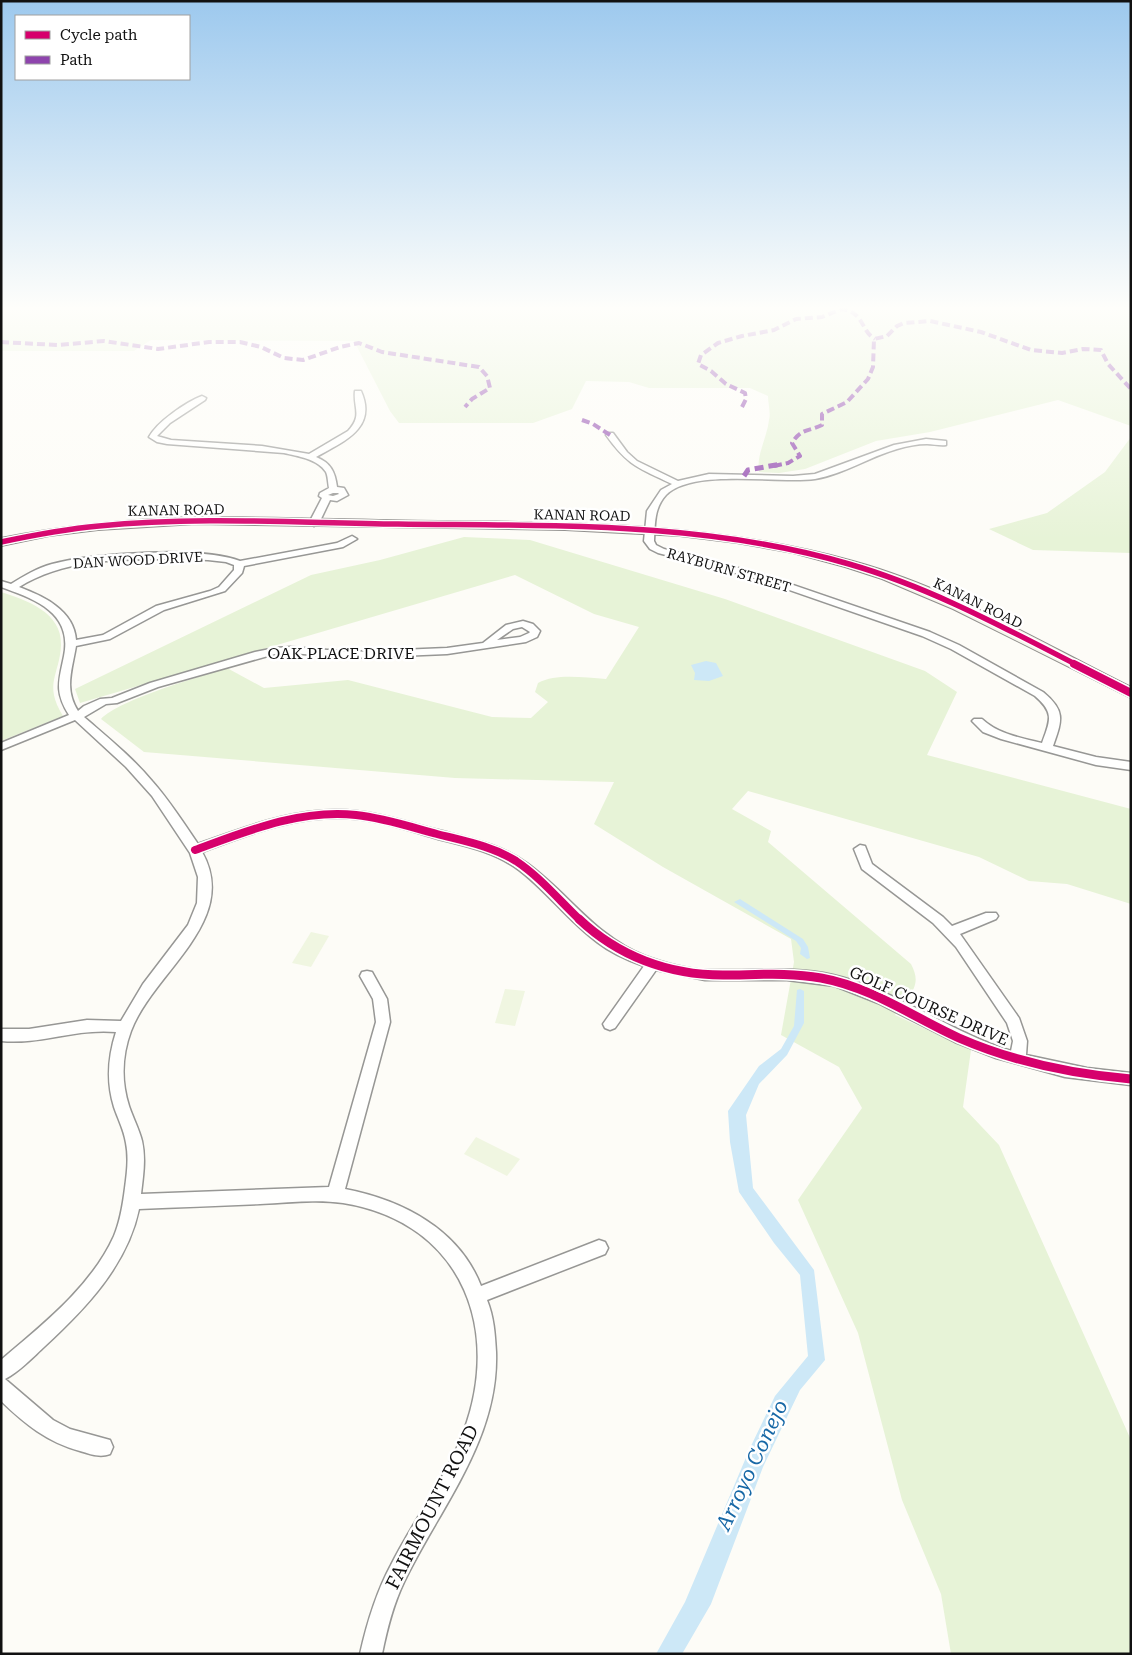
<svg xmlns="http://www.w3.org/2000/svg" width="1132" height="1655" font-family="'Roboto Serif',serif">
  <rect width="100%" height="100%" fill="#fdfcf7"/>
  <g fill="#e7f3d7">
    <path d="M1,308H1131V426L1058,400L930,432L876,441L805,469L779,473L759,472C756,455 767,438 769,420C771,413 768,404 768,396L750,388H649L629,382L586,381L572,409L533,423H399L390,411L354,341L151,340L134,351H1Z"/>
    <path d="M1131,437V553L1033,550L989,529L1047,513L1105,472Z"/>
    <path d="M464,537L530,540L725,599L925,671L957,692L927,755L1131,809V904L1067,884L1029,881L979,857L748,791L732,809L771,831L768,842L911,964C924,988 907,995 895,1015L971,1050L963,1107L999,1145L1131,1440V1654H951L941,1594L902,1500L858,1333L798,1200L862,1108L839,1067L781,1035L794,962L791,939L663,867L594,824L614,782L455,778L144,752L101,719C121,699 196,678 227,668L264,688L348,680L492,717L531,718L548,702L535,692L538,683C557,673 584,678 606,679L639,627L594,614L515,575L80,703L75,689L311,575L380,560Z"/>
    <path d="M1,592C26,600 62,612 61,645C60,675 43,683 63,716L1,741Z"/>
  </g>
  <g fill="#f0f6e1">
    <path d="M311,932L329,936L311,967L292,963Z"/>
    <path d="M505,989L525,991L515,1026L495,1023Z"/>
    <path d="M476,1137L520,1159L507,1176L464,1154Z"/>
  </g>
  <g fill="#cde8f7">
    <path d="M706,661L716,663L723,676L709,681L694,680L695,673L691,665Z"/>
    <path d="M740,899L803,939L808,947L810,958L807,959L800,954L801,948L796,941L734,902Z"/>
    <path d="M800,989L804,991V1023L787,1055L759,1084L746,1115L753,1188L814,1270L825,1360L800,1390L763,1467L711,1604L682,1654H656L685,1602L750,1448L775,1396L808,1356L800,1275L774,1243L739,1192L730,1142L728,1111L759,1066L781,1049L794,1026L797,990Z"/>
  </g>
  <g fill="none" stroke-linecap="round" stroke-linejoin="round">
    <defs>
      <g id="minor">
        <path d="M355,391H361C378,429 342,442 316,457C331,463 335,472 337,487L344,488L348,495L337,501L330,500L319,523L314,526L309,523L322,498L319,496L320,493L329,488C328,483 328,476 326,472C318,459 297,456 284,453L167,444L157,442L149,437C157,422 186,402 202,396L206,398L205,400L170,423L157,436L171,440L262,446L309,454L348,431C363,415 353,408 355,391ZM333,493H338L339,494L333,496L328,495Z"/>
        <path d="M607,433H613L627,452L637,461L678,481L709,474L793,476L815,474L894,445L926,439L946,441V445C940,446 933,444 927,444C917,444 907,446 897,449C869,457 844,474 815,479C778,484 693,468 666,495C654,508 655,524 654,541L656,545L664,549L761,574L930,632L959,645L1043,692C1066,711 1062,720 1053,746L1096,757L1131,762V770L1096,765L1001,739L983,732L972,721L974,719H982C998,734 1021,738 1042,743C1050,721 1055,713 1035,696L951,649L922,636L755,578L658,553L650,549L644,541L647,511L661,490L672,484C639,468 628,466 606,435Z"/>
        <path d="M352,536L357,539L343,547L244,566L242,573L225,591L164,610L110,639L76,646C72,670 64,689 78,711L84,706L100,699L112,698L150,683L255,652L275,648L291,647L352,652L447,648L483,643L506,625L523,621L533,624L540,631L537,637L526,642L447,654L352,658L291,653L275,654L158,687L117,703L106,704L84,717C107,737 132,757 152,781C169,800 183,822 198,844C248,826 301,805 356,811C385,814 413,824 442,831C472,839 503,845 528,864C569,894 596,937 645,956C664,963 685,969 705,970C748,972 790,965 833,975C896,989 949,1032 1011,1051L1013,1041L1007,1023L956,947L933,923L862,869L854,849L860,845L865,846L872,864L943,917L952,926L986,913H996L998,916L996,919L960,934L1019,1018L1027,1041L1026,1055L1087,1068L1131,1073V1085L1065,1077L996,1058L955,1042L878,1003L835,986L787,980H705L656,970L615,1028L610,1030L605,1028L603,1024L644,966C627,960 611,953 597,942C568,921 547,891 519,870C495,852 466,846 438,839C411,831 384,822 357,819C302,813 252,833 202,852C241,921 153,972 131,1031C122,1055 121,1081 129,1106C133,1118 139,1129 142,1141C146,1159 143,1177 141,1194L329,1187L376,1022L373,999L360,976L362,972L367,971L372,972L387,999L390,1022L345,1189C402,1200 459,1229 481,1286L599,1240L605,1242L608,1248L605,1254L487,1300C494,1317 495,1335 496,1352C499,1440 440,1507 404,1582C393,1605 387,1629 382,1654H360C367,1623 376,1593 391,1565C412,1523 440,1486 459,1443C505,1336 466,1223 343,1203C315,1199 287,1203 260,1204C219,1206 179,1207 139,1209C127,1266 85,1309 44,1347C32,1358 19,1372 5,1379L53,1420L70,1429L110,1440L113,1447L110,1454C100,1458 90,1454 80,1451C47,1442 25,1424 1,1401V1360C42,1325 91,1287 114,1236C120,1222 123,1204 125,1188C127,1173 129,1158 126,1143C124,1130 118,1119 114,1107C106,1081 108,1057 116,1032C77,1028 40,1045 1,1041V1029H29L87,1020L121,1021L143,984L188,925L197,903L198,877L190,853L152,796L126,767L75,720L1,750V743L69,715C54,691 59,681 64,656C73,612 34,599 1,587V581L11,584C24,576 37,568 52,564C92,553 203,546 240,561L337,543ZM182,559L208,560L226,562L234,565V570L219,587L210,591L156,606L103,635L76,640C74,610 43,596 19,587C68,557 126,559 182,559ZM522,627L530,632L529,633L520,637L497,640L513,629Z"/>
      </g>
      <path id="secondary" d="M196,517C280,517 364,520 448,521C585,522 720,524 853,561C951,588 1040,642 1131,687V698L953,609L882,579L845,567L793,553L737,543L680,536L565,530L196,524L98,530L49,536L1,546V538C66,525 130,519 196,517Z"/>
    </defs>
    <use href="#minor" stroke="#979795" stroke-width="3"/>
    <use href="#secondary" stroke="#8e8d8b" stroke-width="2"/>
    <use href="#minor" fill="#fffffe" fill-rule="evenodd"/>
    <use href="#secondary" fill="#f6f4eb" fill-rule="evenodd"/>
    <g stroke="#8e44ad" stroke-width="4" stroke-dasharray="8 4" stroke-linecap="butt">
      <path d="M1,342L57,345L104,341L158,349L209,342H240L261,347L284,358L303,360L340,347L359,343L382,352L479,367L487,376L490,388L472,399L465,407"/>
      <path d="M742,407L746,399L745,393L726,384L711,371L698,364L701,355L718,343L742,336L774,330L796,319L822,317L842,309C865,313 860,330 875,339"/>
      <path d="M582,420L593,424L610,435"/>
      <path d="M774,466L788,463L800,456L792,443C801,428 808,432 822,425V414L847,402L868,379L873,367L874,339L887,336L897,326L904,323L930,321L981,332L1031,350L1062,353L1083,349L1101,350L1108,364L1131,389"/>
    </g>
    <path stroke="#8e44ad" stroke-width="5" stroke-dasharray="9 5" stroke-linecap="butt" d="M744,476L748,470L781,464"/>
    <defs>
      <path id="cycleway-far2" d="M1,542C34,535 66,529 99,526C199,516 299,523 398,524C549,526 703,521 849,564C929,587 1003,627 1077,665"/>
      <g id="cycleway-far1">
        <path d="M1074,664L1131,693"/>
        <path d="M195,850C247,831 300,809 356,815C384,818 411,827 437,834C464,841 492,846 516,861C540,877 559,900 580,920"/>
      </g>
      <path id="cycleway" d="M579,919C618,956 668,975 723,975C755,975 788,972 821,978C871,987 913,1017 959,1038C1014,1062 1072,1074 1131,1079"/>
    </defs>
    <use href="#cycleway-far2" stroke="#fff" stroke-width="8"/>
    <use href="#cycleway-far1" stroke="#fff" stroke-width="11"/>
    <use href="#cycleway" stroke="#fff" stroke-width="12"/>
    <use href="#cycleway-far2" stroke="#d6006c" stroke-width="5.5"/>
    <use href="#cycleway-far1" stroke="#d6006c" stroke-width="8"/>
    <use href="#cycleway" stroke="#d6006c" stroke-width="9"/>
  </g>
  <linearGradient id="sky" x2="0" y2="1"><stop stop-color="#9dc9ee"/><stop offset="0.57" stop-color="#fefefb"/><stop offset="1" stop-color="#fefefb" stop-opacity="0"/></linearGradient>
  <rect width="1132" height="540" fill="url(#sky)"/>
  <g text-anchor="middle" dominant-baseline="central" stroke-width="5" stroke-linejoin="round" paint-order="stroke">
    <g font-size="14" fill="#111" stroke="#fff">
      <text transform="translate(176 510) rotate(-1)">KANAN ROAD</text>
      <text transform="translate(582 515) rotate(1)">KANAN ROAD</text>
      <text transform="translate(138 560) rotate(-3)">DAN WOOD DRIVE</text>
      <text transform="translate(729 570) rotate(16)">RAYBURN STREET</text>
      <text transform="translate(978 603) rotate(26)">KANAN ROAD</text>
    </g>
    <g font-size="16" fill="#111" stroke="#fff">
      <text x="341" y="653">OAK PLACE DRIVE</text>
      <text transform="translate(929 1006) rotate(24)">GOLF COURSE DRIVE</text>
    </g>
    <g font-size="19" fill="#111" stroke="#fff">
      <text transform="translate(432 1507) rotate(-63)">FAIRMOUNT ROAD</text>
    </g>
    <g font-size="21" font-style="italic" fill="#1768a6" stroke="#fff">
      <text transform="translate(752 1465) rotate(-65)">Arroyo Conejo</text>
    </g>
  </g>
  <rect width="1132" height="1655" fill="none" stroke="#111111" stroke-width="5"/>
  <rect x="15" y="15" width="175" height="65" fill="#ffffff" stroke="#a0a0a0"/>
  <rect x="25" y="31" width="25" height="8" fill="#d6006c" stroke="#a0a0a0"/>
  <text x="60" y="40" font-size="15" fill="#111111">Cycle path</text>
  <rect x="25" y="56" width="25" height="8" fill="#8e44ad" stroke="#a0a0a0"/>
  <text x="60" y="65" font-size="15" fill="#111111">Path</text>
</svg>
